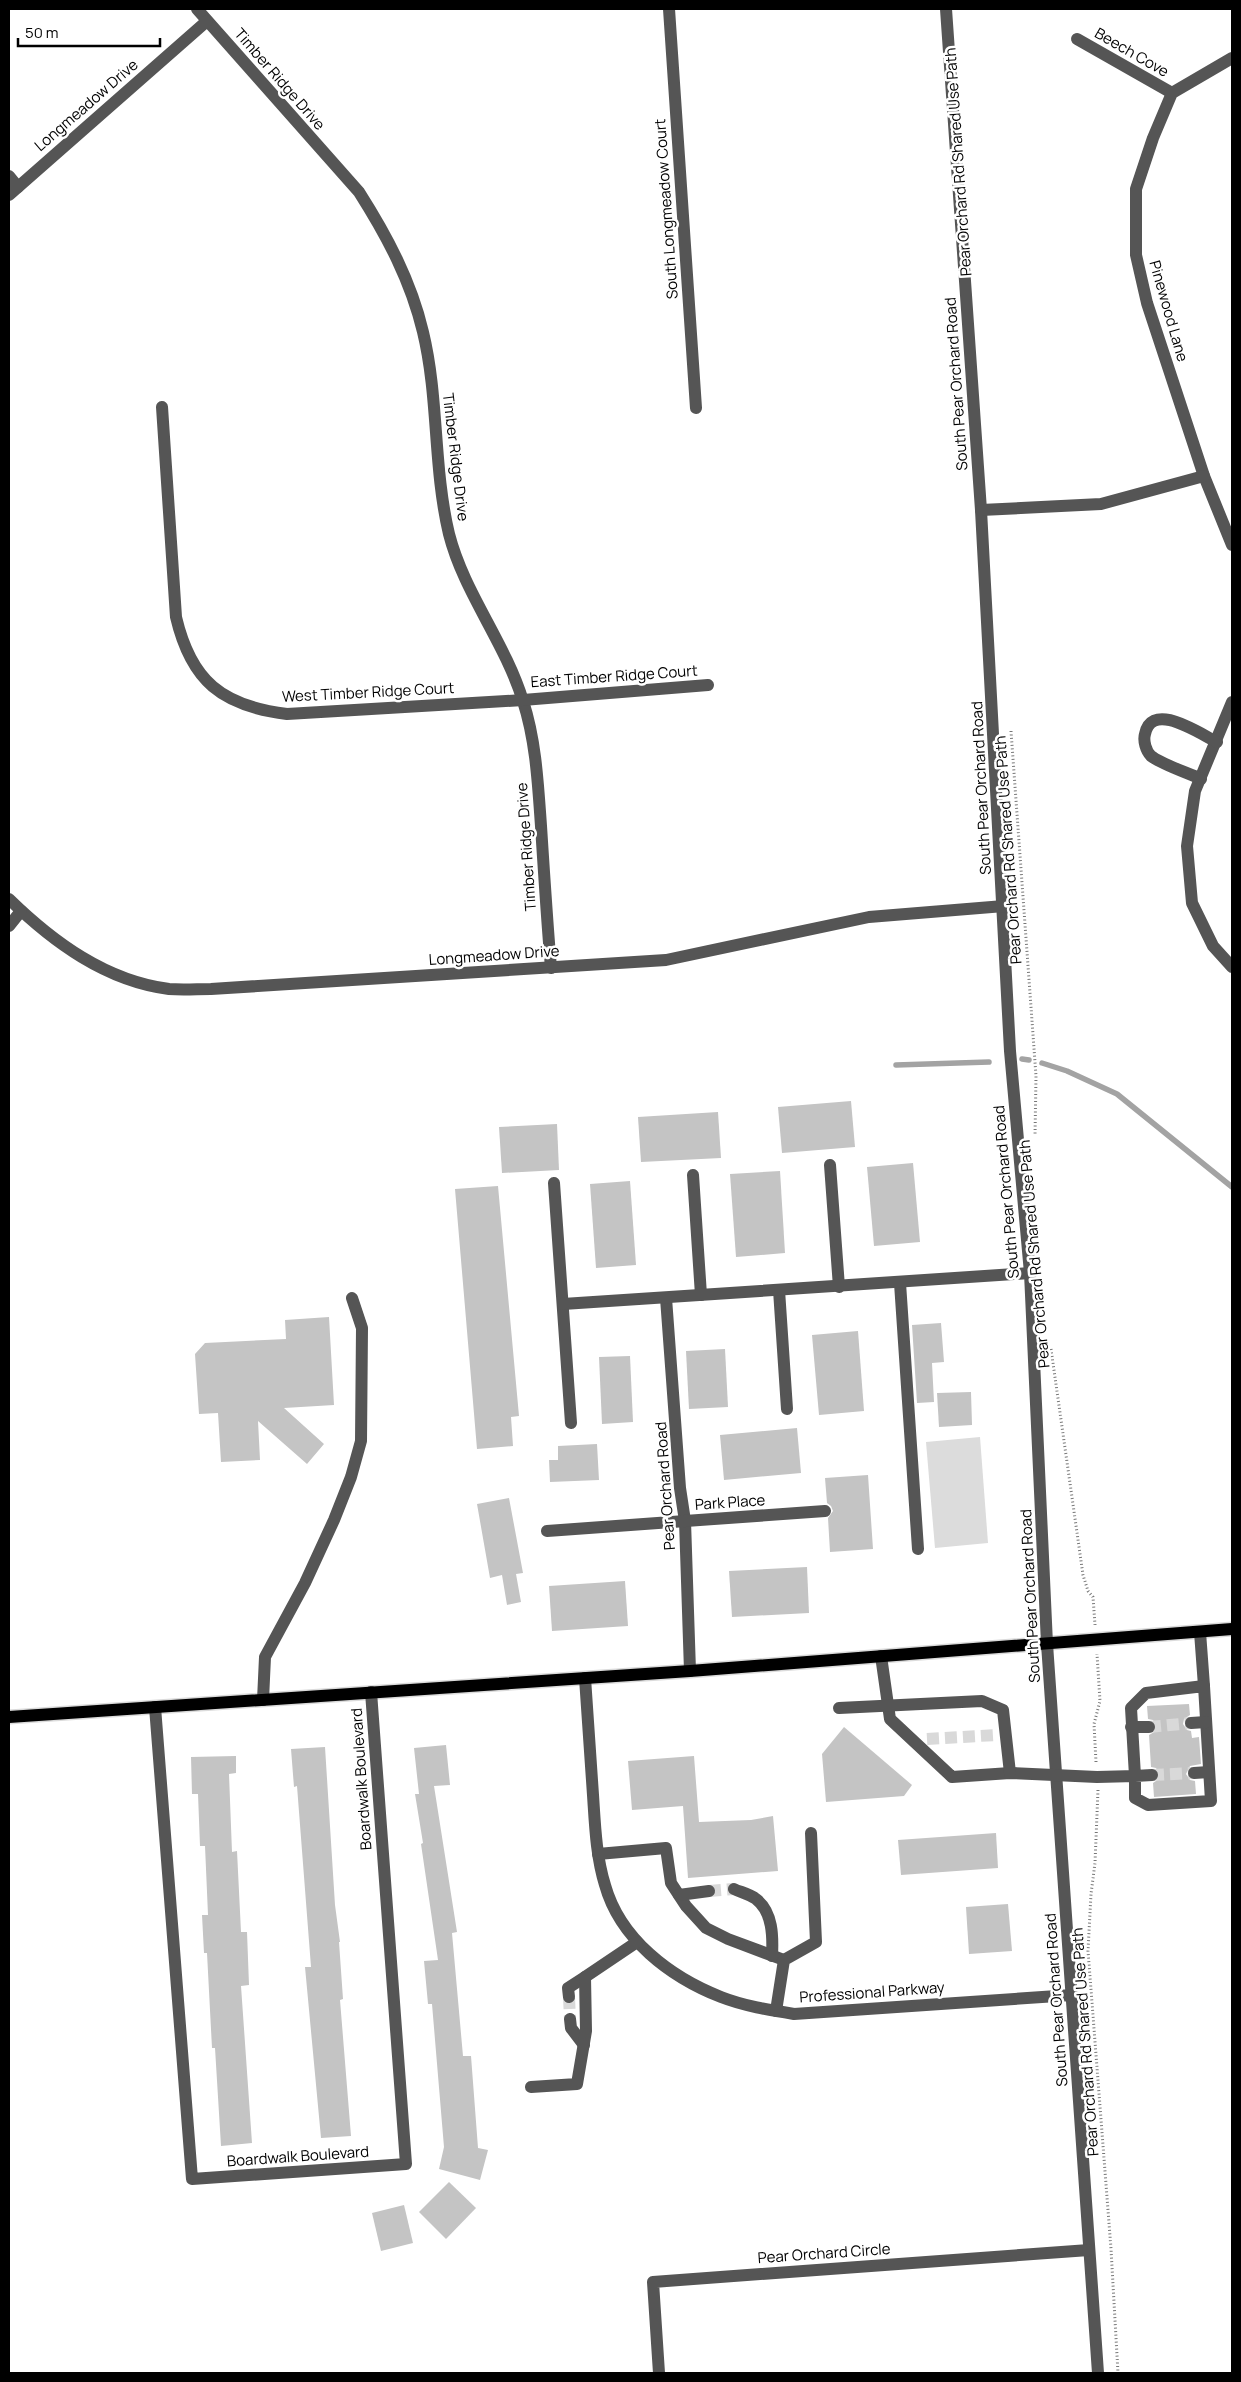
<svg xmlns="http://www.w3.org/2000/svg" width="1241" height="2382" font-family="Manrope,sans-serif">
  <rect width="100%" height="100%" fill="#fff"/>
  <path fill="#dcdcdc" d="M980,1437L988,1543L935,1548L926,1442Z"/>
  <g fill="none" stroke-linecap="round" stroke-linejoin="round">
    <g stroke="#a3a3a3" stroke-width="5.5">
      <path d="M1022,1059L1029,1060"/>
      <path d="M1042,1063L1067,1071L1117,1094L1232,1187"/>
      <path d="M896,1065L989,1062"/>
    </g>
  </g>
  <g fill="#c4c4c4">
    <path d="M851,1101L855,1147L782,1153L778,1107Z"/>
    <path d="M718,1112L721,1158L641,1162L638,1117Z"/>
    <path d="M557,1124L559,1170L502,1173L499,1127Z"/>
    <path d="M913,1163L920,1242L874,1246L867,1167Z"/>
    <path d="M780,1171L785,1253L736,1257L730,1174Z"/>
    <path d="M630,1181L636,1265L596,1268L590,1184Z"/>
    <path d="M498,1186L519,1416L511,1417L513,1446L477,1449L455,1189Z"/>
    <path d="M329,1317L334,1405L284,1408L324,1444L307,1464L258,1421L260,1460L221,1462L218,1413L199,1414L195,1354L205,1343L286,1339L285,1320Z"/>
    <path d="M941,1323L944,1362L932,1363L934,1402L917,1403L912,1325Z"/>
    <path d="M858,1331L864,1411L819,1415L812,1335Z"/>
    <path d="M725,1349L728,1407L689,1409L686,1351Z"/>
    <path d="M630,1356L633,1422L602,1424L599,1357Z"/>
    <path d="M971,1392L972,1425L939,1427L937,1393Z"/>
    <path d="M797,1428L801,1473L724,1480L720,1435Z"/>
    <path d="M597,1444L599,1480L550,1482L549,1460H558V1446Z"/>
    <path d="M868,1475L873,1549L830,1552L828,1518L833,1511L831,1506L827,1503L825,1478Z"/>
    <path d="M509,1498L523,1573L516,1574L521,1602L507,1605L502,1575L490,1578L477,1504Z"/>
    <path d="M807,1567L809,1613L732,1617L729,1571Z"/>
    <path d="M625,1581L628,1626L552,1631L549,1586Z"/>
    <path d="M1189,1704L1190,1715L1184,1719L1183,1724L1187,1730L1191,1731L1192,1738L1199,1737L1201,1764L1190,1766L1186,1774L1190,1780L1195,1781L1196,1794L1154,1797L1153,1783L1159,1779L1160,1774L1156,1768L1151,1767L1149,1735L1156,1731L1157,1727L1153,1720L1148,1719L1147,1706Z"/>
    <path d="M844,1727L912,1785L904,1796L826,1802L822,1754Z"/>
    <path d="M446,1745L450,1785L434,1786L457,1932L452,1933L463,2056H471L478,2148L488,2150L480,2180L439,2169L444,2147L432,2004H428L424,1961L438,1960L421,1844L423,1843L415,1794H419L414,1748Z"/>
    <path d="M325,1747L335,1905L340,1942H339L343,1999L340,2000L351,2136L321,2138L305,1967H311L297,1786L294,1787L291,1749Z"/>
    <path d="M236,1756V1773L229,1774L232,1852L237,1851L241,1932H247L249,1985L241,1986L252,2143L221,2146L215,2048H212L207,1953H204L202,1915H208L205,1846H200L198,1794H192L191,1757Z"/>
    <path d="M694,1756L699,1822L751,1820L773,1816L778,1871L688,1878L683,1806L632,1810L628,1761Z"/>
    <path d="M996,1833L998,1868L901,1875L898,1840Z"/>
    <path d="M1008,1904L1012,1951L969,1954L966,1907Z"/>
    <path d="M449,2182L476,2208L446,2239L419,2212Z"/>
    <path d="M404,2205L413,2243L381,2251L372,2213Z"/>
  </g>
  <g fill="none" stroke-linecap="round" stroke-linejoin="round">
    <g stroke="#d9d9d9" stroke-width="12" stroke-dasharray="12 6" stroke-linecap="butt">
      <path d="M1149,1727L1191,1723"/>
      <path d="M927,1739L996,1735"/>
      <path d="M1152,1775L1194,1773"/>
      <path d="M709,1891L734,1889"/>
      <path d="M569,1997L570,2019"/>
    </g>
    <defs>
      <path id="major" d="M9,1717L690,1671L1232,1629"/>
    </defs>
    <use href="#major" stroke="#dbdbdb" stroke-width="15"/>
    <g stroke="#777" stroke-width="3" stroke-dasharray="1 2.5" stroke-linecap="butt">
      <path d="M1011,731L1036,1076L1035,1136"/>
      <path d="M1051,1349L1083,1575L1088,1591L1093,1597L1095,1625"/>
      <path d="M1096,1762L1094,1724L1100,1701L1097,1654"/>
      <path d="M1098,1790L1095,1863L1091,1894L1088,1951L1111,2249L1118,2373"/>
    </g>
    <g stroke="#555" stroke-width="12">
      <path d="M197,9L359,192C387,236 411,281 423,332C439,398 433,467 449,534C464,593 505,642 523,701C536,741 538,784 541,826C544,873 547,920 551,968"/>
      <path d="M669,9L696,408"/>
      <path d="M946,9L981,510L1010,1051L1030,1273L1047,1644L1098,2373"/>
      <path d="M1077,39L1172,93"/>
      <path d="M1232,58L1172,93L1153,138L1136,189V255L1147,303L1204,476L1232,545"/>
      <path d="M9,176L18,187"/>
      <path d="M9,195L207,21"/>
      <path d="M162,407L176,617C191,681 222,706 287,714L523,700L708,685"/>
      <path d="M981,510L1101,504L1204,476"/>
      <path d="M1232,702L1195,791L1187,846L1192,903L1213,946L1232,967"/>
      <path d="M1201,779C1188,773 1161,764 1151,756C1146,751 1143,741 1145,734C1152,700 1200,734 1217,742"/>
      <path d="M9,899C53,942 106,981 169,989C183,990 197,989 211,989L666,960L869,917L1004,906"/>
      <path d="M9,926L21,911"/>
      <path d="M830,1165L839,1287"/>
      <path d="M693,1175L701,1295"/>
      <path d="M554,1183L571,1423"/>
      <path d="M900,1283L918,1549"/>
      <path d="M779,1290L787,1409"/>
      <path d="M666,1298L680,1488L685,1521L690,1671"/>
      <path d="M563,1304L1030,1273"/>
      <path d="M547,1531L825,1511"/>
      <path d="M1200,1632L1204,1686"/>
      <path d="M881,1656L890,1719L952,1777L1010,1773L1097,1777L1135,1776L1131,1708L1146,1693L1204,1686L1211,1801L1148,1805L1135,1798V1776L1152,1775"/>
      <path d="M585,1678C588,1717 590,1756 593,1795C595,1825 596,1856 605,1885C620,1939 670,1977 721,1997C744,2006 769,2010 794,2014L1072,1995"/>
      <path d="M263,1700L265,1657L305,1583L334,1520L351,1477L361,1441L362,1328L352,1298"/>
      <path d="M155,1707L192,2179L406,2164L371,1692"/>
      <path d="M839,1708L982,1701L1003,1710L1010,1773"/>
      <path d="M1191,1723L1206,1722"/>
      <path d="M1131,1727H1149"/>
      <path d="M1194,1773L1209,1772"/>
      <path d="M598,1854L666,1848L671,1883L686,1906L706,1928L728,1939L784,1960"/>
      <path d="M734,1889C740,1892 750,1894 756,1899C773,1912 773,1937 772,1956"/>
      <path d="M679,1895L709,1891"/>
      <path d="M569,1997L568,1988L585,1977"/>
      <path d="M776,2011L784,1960L816,1942L811,1833"/>
      <path d="M570,2019L571,2028L584,2045"/>
      <path d="M531,2087L577,2084L586,2031L585,1977L637,1942"/>
      <path d="M659,2373L653,2282L1089,2250"/>
    </g>
    <use href="#major" stroke="#000" stroke-width="12"/>
  </g>
  <g text-anchor="middle" dominant-baseline="central" stroke-width="5" stroke-linejoin="round" paint-order="stroke">
    <g font-size="15" fill="#000" stroke="#fff">
      <text transform="translate(1132 52) rotate(30)">Beech Cove</text>
      <text transform="translate(280 79) rotate(49)">Timber Ridge Drive</text>
      <text transform="translate(86 105) rotate(-41)">Longmeadow Drive</text>
      <text transform="translate(958 162) rotate(-94)">Pear Orchard Rd Shared Use Path</text>
      <text transform="translate(666 209) rotate(-94)">South Longmeadow Court</text>
      <text transform="translate(1169 311) rotate(74)">Pinewood Lane</text>
      <text transform="translate(956 384) rotate(-94)">South Pear Orchard Road</text>
      <text transform="translate(456 457) rotate(83)">Timber Ridge Drive</text>
      <text transform="translate(614 676) rotate(-4)">East Timber Ridge Court</text>
      <text transform="translate(368 692) rotate(-3)">West Timber Ridge Court</text>
      <text transform="translate(981 788) rotate(-93)">South Pear Orchard Road</text>
      <text transform="translate(526 847) rotate(-94)">Timber Ridge Drive</text>
      <text transform="translate(1008 850) rotate(-94)">Pear Orchard Rd Shared Use Path</text>
      <text transform="translate(494 955) rotate(-4)">Longmeadow Drive</text>
      <text transform="translate(1006 1192) rotate(-95)">South Pear Orchard Road</text>
      <text transform="translate(1034 1254) rotate(-95)">Pear Orchard Rd Shared Use Path</text>
      <text transform="translate(665 1486) rotate(-94)">Pear Orchard Road</text>
      <text transform="translate(730 1502) rotate(-4)">Park Place</text>
      <text transform="translate(1030 1596) rotate(-93)">South Pear Orchard Road</text>
      <text transform="translate(361 1779) rotate(-94)">Boardwalk Boulevard</text>
      <text transform="translate(872 1992) rotate(-4)">Professional Parkway</text>
      <text transform="translate(1056 2000) rotate(-94)">South Pear Orchard Road</text>
      <text transform="translate(1085 2042) rotate(-94)">Pear Orchard Rd Shared Use Path</text>
      <text transform="translate(298 2156) rotate(-4)">Boardwalk Boulevard</text>
      <text transform="translate(824 2253) rotate(-4)">Pear Orchard Circle</text>
    </g>
  </g>
  <rect width="1241" height="2382" fill="none" stroke="#000000" stroke-width="20"/>
  <path d="M18 38v8h142v-8" fill="none" stroke="#000000" stroke-width="2.5"/>
  <text x="25" y="38" font-size="15" fill="#000000" stroke="#ffffff" stroke-width="4" paint-order="stroke">50 m</text>
</svg>
